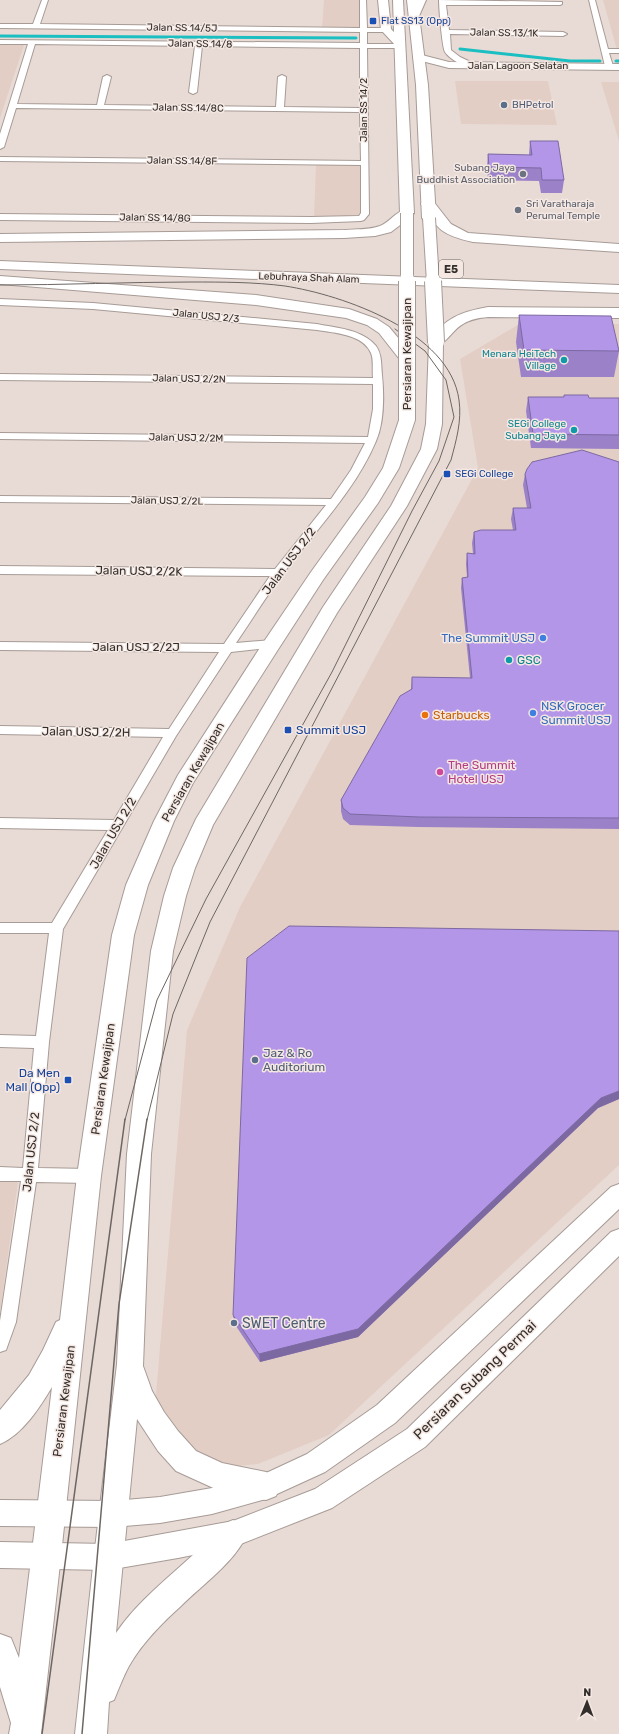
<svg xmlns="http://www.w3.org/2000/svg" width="619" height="1734" font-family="Rubik,sans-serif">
  <rect width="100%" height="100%" fill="#e8dbd6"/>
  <g fill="#e2cec5">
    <path d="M324,0H360V28H322Z"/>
    <path d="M603,0H619V57Z"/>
    <path d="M0,45H24L0,118Z"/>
    <path d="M455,81H548L557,125L461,124Z"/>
    <path d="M601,82H619V141Z"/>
    <path d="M316,164L361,165V212L358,216L314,218Z"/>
    <path d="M521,323L619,324V1165L329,1435L258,1464L225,1467L195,1453L155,1406L187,1030L240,907L478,468L460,359Z"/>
    <path d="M0,1182H18L0,1313Z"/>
  </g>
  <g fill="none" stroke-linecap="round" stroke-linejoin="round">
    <g stroke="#1cbfc1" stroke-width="3">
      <path d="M0,36L356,38"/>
      <path d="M460,49L570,61H600"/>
      <path d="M616,61H619"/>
    </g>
    <defs>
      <g id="street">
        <path d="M42,0H48L40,24L360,28V0H366L367,28H386L390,30L386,32H367V44H400L404,46L400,48H367L369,214L364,220L361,221L311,223L0,220V214L311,217L359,216L361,213V165L0,161V157L361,161L360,112L16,108L4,147L0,149V134L28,44H0V40L360,43V32L0,28V24H33ZM35,44L195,46L189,92L193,94L197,92L202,46L360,48V108L284,107L286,77L282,75L278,77L276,107L104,105L111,77L107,75L103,77L97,105L17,104Z"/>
        <path d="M439,0L562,2V4L560,5H446L449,30L563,32L567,34L563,36L450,34L451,50L460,57L479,66L478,68C468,69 450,60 445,52C442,47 439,7 439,0Z"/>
        <path d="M589,0H595L608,49H619V53H609L613,66L612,68H606L605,66Z"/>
        <path d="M0,299L93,303L317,324C336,328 362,329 376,346C382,354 381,365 382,375C384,395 384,423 376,441C355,491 314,532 282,575C266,597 251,621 236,643L272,640L276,641L278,644L276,647L231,652L176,736L63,929L49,1042L38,1168L89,1169L94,1171L97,1176L94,1181L89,1183L36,1182L16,1322L6,1350L0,1352V1321L21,1181H0V1167L23,1168L34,1048L0,1047V1035L36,1036L49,933H0V923H52L108,830L0,828V818L114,820L163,737L0,734V726L169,729L219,652L0,650V642L224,644L270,576L0,574V566L275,569L326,505L0,502V496L331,499L351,470L365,443L0,439V433L368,437L373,409V384L0,380V374L373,378C372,370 374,360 371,353C363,334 334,333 317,330L93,309L0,305Z"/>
      </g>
      <g id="secondary">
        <path d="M378,0H388L391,29L404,42L405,44L404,46H396L381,30Z"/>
        <path d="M416,0H426L419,16L414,19L409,16Z"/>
        <path d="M418,54L449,62L619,64V70L449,68L414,59L413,57L414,55Z"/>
        <path d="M619,1184V1209L395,1423L325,1472L266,1499L212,1514L160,1523L113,1527L0,1526V1500L113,1501L160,1497L212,1488L264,1474L307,1454L377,1405L611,1187Z"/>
        <path d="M619,1229V1256L425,1447L332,1508L233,1547L178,1558L108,1570L0,1568V1542L108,1544L233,1521L315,1489L407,1429L611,1232Z"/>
      </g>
      <g id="primary">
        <path d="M393,0H403L414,213L412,216H402L400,213Z"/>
        <path d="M407,0H417L428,85L436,218L434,221H424L422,218L416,85Z"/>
        <path d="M436,338L441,339L443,342L442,424L437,449L407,506L337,613L213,825L195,868L186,896L173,951L151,1154L143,1366L152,1391L164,1412L178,1431L196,1451L222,1463L266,1472L276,1476L280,1486L276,1496L266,1500L220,1491L176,1471L158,1451L137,1419L116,1633C137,1602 167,1579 194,1554C207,1542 217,1526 233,1520L243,1524L247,1534C236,1561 202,1585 181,1606C162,1623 142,1643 129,1666C123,1677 119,1688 114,1700L109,1702L107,1734H75L94,1557L117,1364L127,1154L151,951L164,896L173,868L196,819L323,607L391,506L421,449L426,424L429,342L431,339Z"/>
        <path d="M407,353L412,355L415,358V420L399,468L378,503L323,580L279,648L193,783L174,821L148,885L134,935L101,1176L61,1555L41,1734H9L11,1723L0,1687V1634L11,1638L19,1658L52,1387C40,1407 23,1434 0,1444V1410L29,1375L43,1350L56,1322L60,1320L77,1176L112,935L126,885L154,821L178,775L265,640L311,572L365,497L383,468L399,420V358L402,355Z"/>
      </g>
      <g id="highway">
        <path d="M428,200L433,201L451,224L468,233L619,244V252L473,242C442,235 438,230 421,204L423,201Z"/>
        <path d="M407,209L412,210L414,213L412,216L391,232L375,236L344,238L0,242V234L344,230C355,229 369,230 380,226C390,222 396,211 407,209Z"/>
        <path d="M0,261L619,285V293L0,269Z"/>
        <path d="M0,276L256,295L349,309L377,319L389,327L415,358L413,361L407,363L401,361L379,333L367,325L346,318L256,305L0,284Z"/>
        <path d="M488,307L619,308V318L488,317C479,318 471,319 463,324C451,330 445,349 430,345L428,342C445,318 460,312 488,307Z"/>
      </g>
    </defs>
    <use href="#street" stroke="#a79b96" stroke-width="2"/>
    <use href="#secondary" stroke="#a79b96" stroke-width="2"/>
    <use href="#primary" stroke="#a79b96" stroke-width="2"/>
    <use href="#highway" stroke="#a79b96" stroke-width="2"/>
    <use href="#street" fill="#fff" fill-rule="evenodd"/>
    <use href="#secondary" fill="#fff" fill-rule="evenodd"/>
    <use href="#primary" fill="#fff" fill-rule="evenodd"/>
    <use href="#highway" fill="#fff" fill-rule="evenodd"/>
    <g stroke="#6d6662" stroke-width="1">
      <path d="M0,285C64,285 127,282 191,282C222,282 254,282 285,286C343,295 450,332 459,400C462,421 456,441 451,460L210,922L173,1014L147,1120"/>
      <path d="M125,1120L157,1000L206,899L332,672L412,511L439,461L454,417L446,380L425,351L395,329"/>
    </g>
    <g stroke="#6d6662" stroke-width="1.5">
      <path d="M42,1734L125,1119"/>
      <path d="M82,1734L119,1304L147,1119"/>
    </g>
    <defs>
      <g id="primary-bridge-far1">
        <path d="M407,213V282"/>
        <path d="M429,218L433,282"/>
      </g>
      <g id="primary-bridge">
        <path d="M407,281V358"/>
        <path d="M433,281L436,342"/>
      </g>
    </defs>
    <use href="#primary-bridge-far1" stroke="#a79b96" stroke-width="14" stroke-linecap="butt"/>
    <use href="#primary-bridge" stroke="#a79b96" stroke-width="18" stroke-linecap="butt"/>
    <use href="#primary-bridge-far1" stroke="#fff" stroke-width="12"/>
    <use href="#primary-bridge" stroke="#fff" stroke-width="16"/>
  </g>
  <g fill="#9a81c8">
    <path d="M530,141L564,180L562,193H541L539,181L488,180L487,167L488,154L529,155Z"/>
    <path d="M519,315L619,351L614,377H521L516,342Z"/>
    <path d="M564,395L589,398H619V449L531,448L526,411L528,397H564Z"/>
    <path d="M619,462V829L418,827L350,825L343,819L341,811V800L411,689L412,677L470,678L461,588L462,578L467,577L466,564L467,553L473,554L472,543L474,532L513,530L511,519L513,508H527L523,485L525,474Z"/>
    <path d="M619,931V1099L598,1108L358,1337L260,1362L234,1323L233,1315Z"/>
  </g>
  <path fill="#7d69a2" d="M619,1091V1099L598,1108L358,1337L260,1362L259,1354L601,1098Z"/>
  <g fill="#b396e8" stroke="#7d69a2">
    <path d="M530,141H558L564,180H542L541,168L489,167L488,154L532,155Z"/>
    <path d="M519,315L611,316L619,351L524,350Z"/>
    <path d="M564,395H588L589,398H619V435L533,434L528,397H564Z"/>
    <path d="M582,450L619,462V818L419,817L350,814L343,808L341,800L400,696L412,689V677L472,678L462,578L468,577L467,553L475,554L474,532L481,530H516L513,508H531L525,474L527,469L532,462Z"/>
    <path d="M289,926L619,931V1091L601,1098L358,1329L259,1354L233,1315L247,958Z"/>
  </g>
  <g fill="#1a4fb4" stroke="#f5e8e3" stroke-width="1.5">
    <rect x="369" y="17" width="8" height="8" rx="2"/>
    <rect x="443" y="470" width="8" height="8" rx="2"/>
    <rect x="284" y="726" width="8" height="8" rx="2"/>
    <rect x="64" y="1076" width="8" height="8" rx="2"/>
  </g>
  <g fill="#5c6f8a" stroke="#f5e8e3" stroke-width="1.5">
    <circle cx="504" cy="105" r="4"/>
    <circle cx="255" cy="1060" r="4"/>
    <circle cx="234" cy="1323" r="4"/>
  </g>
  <g fill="#6b7280" stroke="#f5e8e3" stroke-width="1.5">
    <circle cx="523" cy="174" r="4"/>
    <circle cx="518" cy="210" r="4"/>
  </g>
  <g fill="#0f9aa8" stroke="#f5e8e3" stroke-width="1.5">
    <circle cx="564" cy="360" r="4"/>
    <circle cx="574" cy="430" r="4"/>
    <circle cx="509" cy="660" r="4"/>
  </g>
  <g fill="#3f7fe0" stroke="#f5e8e3" stroke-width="1.5">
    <circle cx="543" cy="638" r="4"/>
    <circle cx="533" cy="713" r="4"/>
  </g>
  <circle fill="#e8710a" stroke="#f5e8e3" stroke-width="1.5" cx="425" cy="715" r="4"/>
  <circle fill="#d1479c" stroke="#f5e8e3" stroke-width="1.5" cx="440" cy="772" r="4"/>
  <g text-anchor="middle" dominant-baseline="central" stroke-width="3" stroke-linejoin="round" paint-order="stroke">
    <g font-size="10" fill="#164399" stroke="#f5e8e3" text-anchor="start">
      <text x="381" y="21">Flat SS13 (Opp)</text>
      <text x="455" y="474">SEGi College</text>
    </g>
    <g font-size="10" fill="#322e2b" stroke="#f5e8e3">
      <text transform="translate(182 28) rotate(1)">Jalan SS 14/5J</text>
      <text transform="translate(504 33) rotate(1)">Jalan SS 13/1K</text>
      <text transform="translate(200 44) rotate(1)">Jalan SS 14/8</text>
      <text x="518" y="66">Jalan Lagoon Selatan</text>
      <text transform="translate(188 108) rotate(1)">Jalan SS 14/8C</text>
      <text transform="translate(364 110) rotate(-90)">Jalan SS 14/2</text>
      <text transform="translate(182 161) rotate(1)">Jalan SS 14/8F</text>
      <text transform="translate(155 218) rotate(1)">Jalan SS 14/8G</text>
      <text transform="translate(309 278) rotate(2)">Lebuhraya Shah Alam</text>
      <text transform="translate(206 316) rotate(6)">Jalan USJ 2/3</text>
      <text transform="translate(189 379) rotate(1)">Jalan USJ 2/2N</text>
      <text transform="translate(186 438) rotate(1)">Jalan USJ 2/2M</text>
      <text transform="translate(167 501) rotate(1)">Jalan USJ 2/2L</text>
    </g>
    <g font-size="10" fill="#4e5e75" stroke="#f5e8e3" text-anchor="start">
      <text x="512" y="105">BHPetrol</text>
    </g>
    <g font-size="10" fill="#5b616d" stroke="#f5e8e3" text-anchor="end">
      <text x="515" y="168">Subang Jaya<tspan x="515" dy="12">Buddhist Association</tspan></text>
      <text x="526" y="204" text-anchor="start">Sri Varatharaja<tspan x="526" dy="12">Perumal Temple</tspan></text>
    </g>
    <g font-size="10" fill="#0d838f" stroke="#f5e8e3" text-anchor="end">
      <text x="556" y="354">Menara HeiTech<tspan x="556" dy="12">Village</tspan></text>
      <text x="566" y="424">SEGi College<tspan x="566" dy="12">Subang Jaya</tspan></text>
    </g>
    <rect fill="#f5e8e3" stroke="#6c6662" stroke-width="1" x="439" y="260" width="24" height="18" rx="3"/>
    <g font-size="11" font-weight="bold" fill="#322e2b">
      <text x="451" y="269">E5</text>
    </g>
    <g font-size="12" fill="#322e2b" stroke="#f5e8e3">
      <text transform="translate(407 354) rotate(-90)">Persiaran Kewajipan</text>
      <text transform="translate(289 561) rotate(-53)">Jalan USJ 2/2</text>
      <text transform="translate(139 571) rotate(1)">Jalan USJ 2/2K</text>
      <text x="136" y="647">Jalan USJ 2/2J</text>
      <text transform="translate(86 732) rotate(1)">Jalan USJ 2/2H</text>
      <text transform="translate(193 772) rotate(-60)">Persiaran Kewajipan</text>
      <text transform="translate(113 833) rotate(-60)">Jalan USJ 2/2</text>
      <text transform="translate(103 1079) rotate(-82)">Persiaran Kewajipan</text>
      <text transform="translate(31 1152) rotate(-84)">Jalan USJ 2/2</text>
      <text transform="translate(64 1401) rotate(-83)">Persiaran Kewajipan</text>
    </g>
    <g font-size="12" fill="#366cbe" stroke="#f5e8e3" text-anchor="end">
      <text x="535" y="638">The Summit USJ</text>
      <text x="541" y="706" text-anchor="start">NSK Grocer<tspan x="541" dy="14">Summit USJ</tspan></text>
    </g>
    <g font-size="12" fill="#0d838f" stroke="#f5e8e3" text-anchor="start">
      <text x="517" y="660">GSC</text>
    </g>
    <g font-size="12" fill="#c56008" stroke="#f5e8e3" text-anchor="start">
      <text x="433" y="715">Starbucks</text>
    </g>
    <g font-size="12" fill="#164399" stroke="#f5e8e3" text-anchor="start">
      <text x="296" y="730">Summit USJ</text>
      <text x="60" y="1073" text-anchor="end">Da Men<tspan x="60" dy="14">Mall (Opp)</tspan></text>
    </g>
    <g font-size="12" fill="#b23c85" stroke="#f5e8e3" text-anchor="start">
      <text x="448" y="765">The Summit<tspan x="448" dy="14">Hotel USJ</tspan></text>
    </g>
    <g font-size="12" fill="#4e5e75" stroke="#f5e8e3" text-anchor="start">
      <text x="263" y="1053">Jaz &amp; Ro<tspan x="263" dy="14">Auditorium</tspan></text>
    </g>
    <g font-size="14" fill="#4e5e75" stroke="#f5e8e3" text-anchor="start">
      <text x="242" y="1323">SWET Centre</text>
    </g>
    <g font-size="14" fill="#322e2b" stroke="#f5e8e3">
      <text transform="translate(475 1380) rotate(-44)">Persiaran Subang Permai</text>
    </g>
  </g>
  <g transform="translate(587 1702) rotate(1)" stroke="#f5e8e3" stroke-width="3" paint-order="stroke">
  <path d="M0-3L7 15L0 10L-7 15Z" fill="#322e2b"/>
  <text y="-6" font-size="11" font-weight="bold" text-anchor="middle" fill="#322e2b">N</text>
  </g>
</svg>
